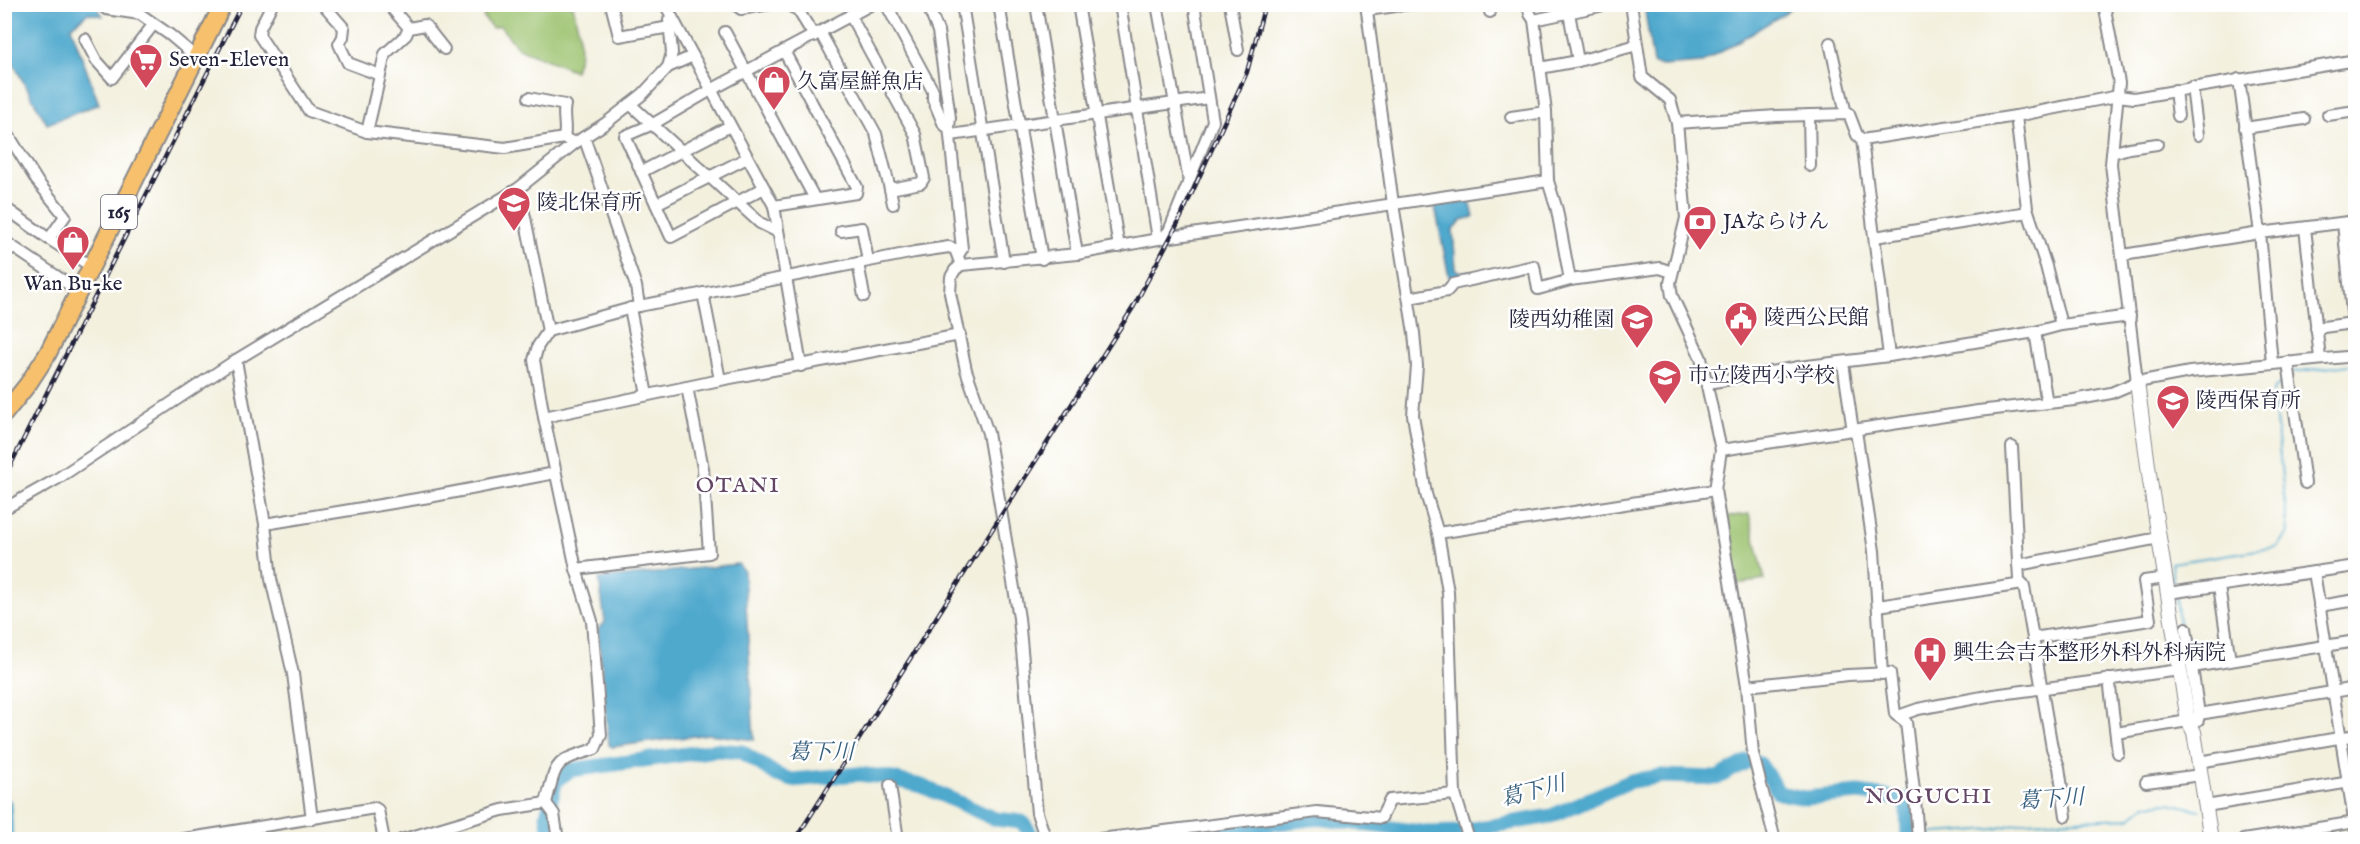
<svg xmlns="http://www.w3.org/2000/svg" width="2360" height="844" font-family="'IM FELL English','Noto Serif JP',serif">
  <rect width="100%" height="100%" fill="#fff"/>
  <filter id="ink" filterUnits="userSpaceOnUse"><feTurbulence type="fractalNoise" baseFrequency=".0167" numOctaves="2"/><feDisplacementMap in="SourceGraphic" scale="12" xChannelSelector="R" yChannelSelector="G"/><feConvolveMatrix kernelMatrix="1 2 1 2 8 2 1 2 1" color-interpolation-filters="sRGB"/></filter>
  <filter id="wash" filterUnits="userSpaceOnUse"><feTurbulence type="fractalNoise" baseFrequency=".008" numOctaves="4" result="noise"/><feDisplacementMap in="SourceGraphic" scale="24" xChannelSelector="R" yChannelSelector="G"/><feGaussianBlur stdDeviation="1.35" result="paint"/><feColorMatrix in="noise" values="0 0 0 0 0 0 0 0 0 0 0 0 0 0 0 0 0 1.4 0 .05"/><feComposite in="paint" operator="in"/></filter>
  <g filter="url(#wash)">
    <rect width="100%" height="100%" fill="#f3f0de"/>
    <g fill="#9ac16c" stroke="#5e7254" stroke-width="1.5">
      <path d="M480,5H573L579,33L580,53L575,71L518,48L500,26L492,28L484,18Z"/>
      <path d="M1749,514L1765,580L1735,584L1723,517Z"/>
    </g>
    <g fill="#4fa9cd" stroke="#386684" stroke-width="1.5">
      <path d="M4,5H96L103,16L88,13L71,27L99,104L47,124L5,49Z"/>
      <path d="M1644,5V4L1795,5L1782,15L1702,63L1662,66L1653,64Z"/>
      <path d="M1469,197L1474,217L1462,220L1453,230L1456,269L1461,272H1472L1473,274L1453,279L1449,277L1434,202Z"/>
      <path d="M738,564L744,571L754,740L709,734L612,747L609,745L598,630L605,622L599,579Z"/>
    </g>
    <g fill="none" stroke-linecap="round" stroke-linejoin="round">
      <g stroke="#4fa9cd" stroke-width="2">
        <path d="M2293,372L2356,364"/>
        <path d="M2174,588L2171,563L2278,547L2288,533L2273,391L2286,377"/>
        <path d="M2176,597L2179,624"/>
        <path d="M1922,834L1995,829L2024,822L2130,818L2147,804L2169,803L2200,810"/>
      </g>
      <g stroke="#4fa9cd" stroke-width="15">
        <path d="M4,804L6,840"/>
        <path d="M551,840L547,815L556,780L571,770L716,750L742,752L777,775L792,780L858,774L884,777L922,786L995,819L1022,822L1035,840"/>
        <path d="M1142,840L1318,818L1428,833L1456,832L1551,816L1631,781L1662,776L1717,778L1748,761L1760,764L1779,793L1805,798L1858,793L1903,799L1907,807L1908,840"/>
      </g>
    </g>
  </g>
  <g filter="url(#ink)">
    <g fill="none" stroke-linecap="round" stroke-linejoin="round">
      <defs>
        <g id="minor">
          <path d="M104,4L106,9L140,14L170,35L196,57"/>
          <path d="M272,4L260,28L259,35L309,111L367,132L505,148L564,138L575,143"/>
          <path d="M323,4L344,28L343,37L339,44L348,63L380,75"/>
          <path d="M611,4L619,36L670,27"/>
          <path d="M665,4L774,206L801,366"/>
          <path d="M735,4L741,9L771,4"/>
          <path d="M786,4L798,10L814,36"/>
          <path d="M886,4L933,91V99L944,125L949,127"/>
          <path d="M927,4L938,31L950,118L949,127L962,249L958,255"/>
          <path d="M962,4L1004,262"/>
          <path d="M999,4L1042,259"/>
          <path d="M1036,4L1077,254"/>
          <path d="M1078,4L1119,247"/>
          <path d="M1120,4L1158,239"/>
          <path d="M1157,4L1189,181"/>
          <path d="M1230,4L1238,50"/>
          <path d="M1366,4L1393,204L1414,333L1417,366L1413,415L1426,494L1438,533L1448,592L1455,794L1469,840"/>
          <path d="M1490,4V12"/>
          <path d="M1528,4L1530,14L1534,20L1546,112L1548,181L1557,210L1570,280L1660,268L1672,272"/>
          <path d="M1631,4L1642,77L1670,100L1677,123L1686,218L1670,283L1672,296L1701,358L1721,450L1715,490L1747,686L1753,754L1775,840"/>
          <path d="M2104,4L2119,83L2111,164L2137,382"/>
          <path d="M1367,10L1410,4"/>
          <path d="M1569,13L1578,61"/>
          <path d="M1534,20L1609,4"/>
          <path d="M409,28L425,25L444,49"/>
          <path d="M725,32L815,199"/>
          <path d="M820,32L876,134L890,189L921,183L924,178L915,134L850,15"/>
          <path d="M85,39L96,60L112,78L153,25"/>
          <path d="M1830,43L1846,114"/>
          <path d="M668,67L672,53L669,20"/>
          <path d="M1540,68L1578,61L1637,45"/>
          <path d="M2239,79L2260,233L2272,363"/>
          <path d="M2192,87L2198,135"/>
          <path d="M2175,90L2178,116"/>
          <path d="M529,98L565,105C562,116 567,126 564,138"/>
          <path d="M630,104L760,223L778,232"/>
          <path d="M1809,115L1810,166"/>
          <path d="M2328,115L2356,111"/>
          <path d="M2016,116L2027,208L2046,266L2061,325"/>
          <path d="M1511,117L1546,112"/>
          <path d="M1677,123L1776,116L1849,114L1857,135L1862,140L1889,356"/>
          <path d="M4,128L37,181L65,216L49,239"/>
          <path d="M2245,128L2304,119"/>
          <path d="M367,132L385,54L406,35L409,28L388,4"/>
          <path d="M951,135L1209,98"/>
          <path d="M584,137L636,286L639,306"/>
          <path d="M1862,140L2016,116L2118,96L2134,98L2356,60"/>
          <path d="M2112,153L2129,148L2157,144"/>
          <path d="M641,172L730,126"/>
          <path d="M519,188L548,331"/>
          <path d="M764,188L671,237L625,136L653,124L711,90L872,4"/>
          <path d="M890,189L893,204"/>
          <path d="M656,204L747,158"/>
          <path d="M774,206L856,193L857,187L784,51"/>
          <path d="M4,207L49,239L92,267"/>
          <path d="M2305,228L2320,358"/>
          <path d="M841,231L862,228L868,261"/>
          <path d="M1875,237L2028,212"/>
          <path d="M1163,238L1169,231L1213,121L1194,4"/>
          <path d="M4,241L80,292"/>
          <path d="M2123,255L2260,233L2356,221"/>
          <path d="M858,263L864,296"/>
          <path d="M703,293L720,380"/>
          <path d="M1409,298L1447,291L1453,284L1534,266L1538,289L1570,280"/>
          <path d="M630,308L647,395"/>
          <path d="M2316,328L2353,323L2343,223"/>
          <path d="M2035,332L2047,403"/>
          <path d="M236,360L265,524L271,579L293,674L312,819"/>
          <path d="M2288,362L2305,483"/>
          <path d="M1843,363L1853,431"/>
          <path d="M1708,383L1799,367L1889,356L2035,332L2061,325L2130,316"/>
          <path d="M544,417L720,380L960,335"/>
          <path d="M1856,431L1874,551L1882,674"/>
          <path d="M2012,447L2019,580L2024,586L2052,748L2059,767L2066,816"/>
          <path d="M1721,450L1978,411L2074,400L2111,393L2137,382L2190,372L2356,356"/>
          <path d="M4,509L57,479L236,360L519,188L575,143L606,123L643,94L668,67L693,56"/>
          <path d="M265,524L429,497L555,473"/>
          <path d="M1438,533L1715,490"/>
          <path d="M2018,565L2159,538"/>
          <path d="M576,569L709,553L703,468L687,387"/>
          <path d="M2314,572L2356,832"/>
          <path d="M2219,586L2230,661"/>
          <path d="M2168,593L2356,566"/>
          <path d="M1878,606L2023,584"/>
          <path d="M2319,606L2356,600"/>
          <path d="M2186,628L2199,714L2198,720"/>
          <path d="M2033,638L2150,620L2144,581L2166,578"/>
          <path d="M2192,667L2356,641"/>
          <path d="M2109,679L2118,753"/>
          <path d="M1747,686L1848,675L1890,673L1895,714L1906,722L1915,799L1918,840"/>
          <path d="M2199,714L2356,688"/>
          <path d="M1898,716L1918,709L1993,695L2180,670"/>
          <path d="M2116,733L2188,721"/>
          <path d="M2199,762L2356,735"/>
          <path d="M2146,782L2201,775"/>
          <path d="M890,785L898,840"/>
          <path d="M2206,806L2356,781"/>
          <path d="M178,840L375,808L378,810L384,840"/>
          <path d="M401,840L502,810L546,803"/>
          <path d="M558,840L554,814L546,803C557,761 553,762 595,749L601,735L592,621L576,569L544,417L534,360L538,346L548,331L639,306L915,252L949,247L955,249L961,265"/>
          <path d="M1046,840L1037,813L1019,618L988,433L966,370L950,293L951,277L955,270L961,265L1077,254L1158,239L1548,181"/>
          <path d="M1092,840L1317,812L1381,818L1390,800L1455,794"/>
          <path d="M2243,840L2356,822"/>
        </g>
        <path id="tertiary" d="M2137,382L2150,481L2188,721L2194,732L2211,840"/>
        <path id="trunk" d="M4,414L28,384L47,355L223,4"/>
      </defs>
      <use href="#minor" stroke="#8a898c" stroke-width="14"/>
      <use href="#tertiary" stroke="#8a898c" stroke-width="16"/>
      <use href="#trunk" stroke="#8a898c" stroke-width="20"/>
      <use href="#minor" stroke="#fff" stroke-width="10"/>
      <use href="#tertiary" stroke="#fff" stroke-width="14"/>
      <use href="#trunk" stroke="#f7c06c" stroke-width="16"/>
      <defs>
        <g id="rail">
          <path d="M4,478L242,4"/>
          <path d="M795,840L1134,306L1180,219L1247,72L1265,4"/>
        </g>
      </defs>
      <use href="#rail" stroke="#22223b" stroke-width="4.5"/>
      <use href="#rail" stroke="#fff" stroke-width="2" stroke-dasharray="7" stroke-linecap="butt"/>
    </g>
  </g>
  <defs>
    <symbol id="supermarket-pin" viewBox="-11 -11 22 30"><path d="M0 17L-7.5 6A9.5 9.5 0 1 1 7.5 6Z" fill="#d1495b" stroke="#fff"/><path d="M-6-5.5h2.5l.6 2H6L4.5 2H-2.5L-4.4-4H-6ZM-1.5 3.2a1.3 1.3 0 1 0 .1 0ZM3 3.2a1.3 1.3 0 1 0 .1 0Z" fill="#fff"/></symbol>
    <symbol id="shop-pin" viewBox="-11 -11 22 30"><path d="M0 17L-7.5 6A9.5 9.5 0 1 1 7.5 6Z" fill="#d1495b" stroke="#fff"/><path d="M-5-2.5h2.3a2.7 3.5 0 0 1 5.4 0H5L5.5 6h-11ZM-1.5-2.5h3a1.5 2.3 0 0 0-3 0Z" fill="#fff"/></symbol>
    <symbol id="school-pin" viewBox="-11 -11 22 30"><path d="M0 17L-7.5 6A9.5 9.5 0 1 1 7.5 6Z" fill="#d1495b" stroke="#fff"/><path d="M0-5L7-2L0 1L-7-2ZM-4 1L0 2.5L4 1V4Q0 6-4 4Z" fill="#fff"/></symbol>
    <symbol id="bank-pin" viewBox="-11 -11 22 30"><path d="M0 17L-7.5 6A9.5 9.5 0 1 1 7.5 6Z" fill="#d1495b" stroke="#fff"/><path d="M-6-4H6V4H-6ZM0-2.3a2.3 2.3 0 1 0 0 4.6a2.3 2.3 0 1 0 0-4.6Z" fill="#fff"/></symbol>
    <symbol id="civic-pin" viewBox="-11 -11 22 30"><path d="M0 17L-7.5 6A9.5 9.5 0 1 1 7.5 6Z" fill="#d1495b" stroke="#fff"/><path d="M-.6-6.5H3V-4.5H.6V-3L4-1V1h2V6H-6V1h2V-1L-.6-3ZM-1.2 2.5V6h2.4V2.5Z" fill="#fff"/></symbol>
    <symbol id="hospital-pin" viewBox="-11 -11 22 30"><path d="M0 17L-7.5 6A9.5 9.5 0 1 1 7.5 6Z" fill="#d1495b" stroke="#fff"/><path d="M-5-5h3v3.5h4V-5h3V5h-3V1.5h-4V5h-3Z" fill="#fff"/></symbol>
  </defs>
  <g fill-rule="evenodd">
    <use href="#supermarket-pin" x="127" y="41" width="38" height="52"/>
    <use href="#shop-pin" x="755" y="63" width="38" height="52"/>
    <use href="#school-pin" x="495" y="184" width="38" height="52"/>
    <use href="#bank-pin" x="1681" y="203" width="38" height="52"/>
    <use href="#shop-pin" x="54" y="223" width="38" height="52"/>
    <use href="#civic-pin" x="1722" y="299" width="38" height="52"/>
    <use href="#school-pin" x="1618" y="301" width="38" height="52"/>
    <use href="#school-pin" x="1646" y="357" width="38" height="52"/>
    <use href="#school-pin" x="2154" y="382" width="38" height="52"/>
    <use href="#hospital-pin" x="1911" y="634" width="38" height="52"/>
  </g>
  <g text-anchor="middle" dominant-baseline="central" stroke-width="5" stroke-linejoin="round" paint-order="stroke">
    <rect fill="#fff" stroke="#646476" stroke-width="1.5" x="101" y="195" width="36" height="34" rx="4.5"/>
    <g font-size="20" font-weight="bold" fill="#22223b">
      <text x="119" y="212">165</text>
    </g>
    <g font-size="21" fill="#22223b" stroke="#fff" text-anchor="start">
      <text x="169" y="60">Seven-Eleven</text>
      <text x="797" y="82">久富屋鮮魚店</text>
      <text x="537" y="203">陵北保育所</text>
      <text x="1723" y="222">JAならけん</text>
      <text x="73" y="284" text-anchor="middle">Wan Bu-ke</text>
      <text x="1764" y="318">陵西公民館</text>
      <text x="1614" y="320" text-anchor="end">陵西幼稚園</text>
      <text x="1688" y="376">市立陵西小学校</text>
      <text x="2196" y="401">陵西保育所</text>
      <text x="1953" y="653">興生会吉本整形外科外科病院</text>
    </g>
    <g font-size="22" letter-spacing="1.5" fill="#624664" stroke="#fff">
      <text x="738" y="486">OTANI</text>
      <text x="1929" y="797">NOGUCHI</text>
    </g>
    <g font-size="22" font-style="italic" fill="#365f7d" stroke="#fff">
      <text x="821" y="753">葛下川</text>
      <text transform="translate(1533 792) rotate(-15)">葛下川</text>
      <text transform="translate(2051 800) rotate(-4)">葛下川</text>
    </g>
  </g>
  <rect width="2360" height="844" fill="none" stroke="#fff" stroke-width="24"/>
</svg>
